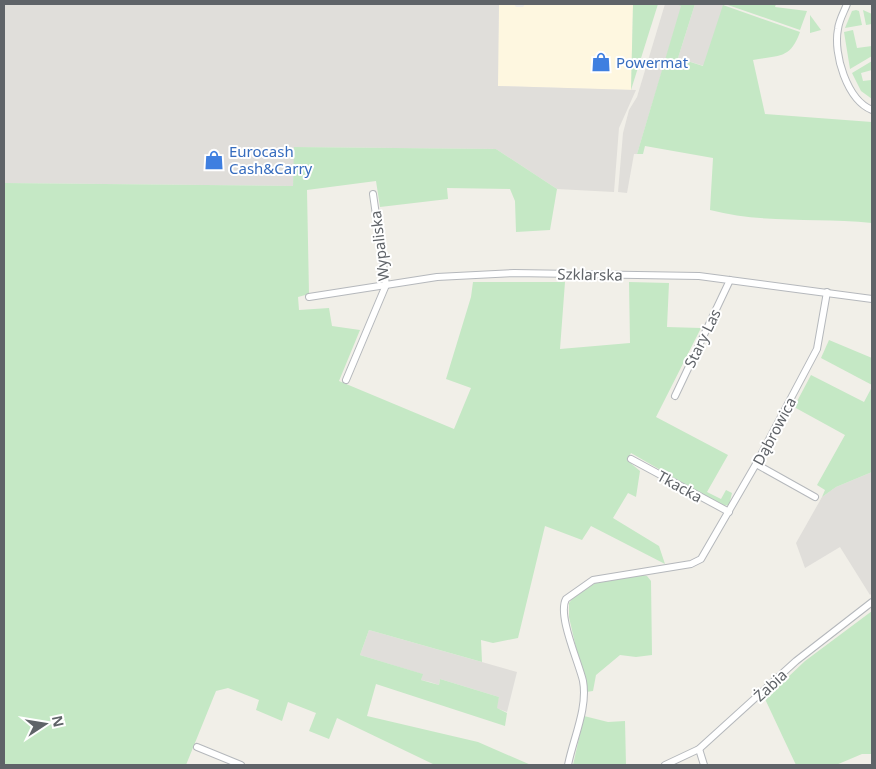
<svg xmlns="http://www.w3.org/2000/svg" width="876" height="769" font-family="'Noto Sans',sans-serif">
  <rect width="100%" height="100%" fill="#f1efe8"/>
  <path fill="#fef7e0" d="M499,4H514L516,7H523L525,4H633L631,90L497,86Z"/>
  <g fill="#e0deda">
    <path d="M4,4H499L498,86L636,90L619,128L614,192L557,189L496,149L295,147L293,186L4,183Z"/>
    <path d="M665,4L682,5L637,154H634L627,193L618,192L623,133L629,110L637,97Z"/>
    <path d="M695,4H724L704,66L678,58Z"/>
    <path d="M872,472V593L870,595L840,547L805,568L796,543L822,497L836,487Z"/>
    <path d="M369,630L517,672L507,712L496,708L499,697L440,679L439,685L430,682L421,680L422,674L360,655Z"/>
  </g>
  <g fill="#c5e8c5">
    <path d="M633,4H658L631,90Z"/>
    <path d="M676,4H695L678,58L703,66L723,5L800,32C790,60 778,55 753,60L765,114L872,122V223C818,217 763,224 710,210L713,158L645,146L643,154H637L681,6Z"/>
    <path d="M725,4H776L775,7L807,11L800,30Z"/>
    <path d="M856,10L859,11L862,25L845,28L852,11Z"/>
    <path d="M863,10L872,14V24L866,25Z"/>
    <path d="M810,15L821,30L810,33Z"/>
    <path d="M853,30L857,48L872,46V56L850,69L844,32Z"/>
    <path d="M872,61V70L861,73L863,81L871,80L872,99L861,91L852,73Z"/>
    <path d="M294,147L496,149L557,189L550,230L516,232L515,201L510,189L447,188L448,199L380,207L376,181L307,190L309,294L298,297L299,310L329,308L332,326L360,330L339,381L454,429L471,388L446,379L471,297L473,282H565L560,349L630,343L629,282L669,283L667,327L701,328L656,417L728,455L707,492L721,499L726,490L732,493L729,505L723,506L631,453L627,460L640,471L636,497L628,493L613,518L659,546L665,564L591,526L582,540L545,526L518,638L493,643L481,640L482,662L369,630L360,655L423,674L421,680L439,685L440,679L499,697L497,708L507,713L505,726L376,684L367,716L478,742L531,765H435L337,718L329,739L309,731L316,713L288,702L282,721L256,710L259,700L228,688L216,691L186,765H4V183L293,186Z"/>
    <path d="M829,340L872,358V385L821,358Z"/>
    <path d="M811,375L864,402L872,387V472L836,487L822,497L825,490L817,485L845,435L794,407Z"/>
    <path d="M638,574L647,576L651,581L652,655L636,657L620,655L596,675L593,691L586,692L569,617V603L573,598L597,582Z"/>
    <path d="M872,611V754H862L836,765H796L765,699L805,661Z"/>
    <path d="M584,716L608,722L625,721L626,765H573Z"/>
  </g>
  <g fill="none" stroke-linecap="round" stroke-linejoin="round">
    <defs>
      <g id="minor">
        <path d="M847,4C844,12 839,20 838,29C833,54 847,100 872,110"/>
        <path d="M309,297L437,277L514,273L699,276L872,299"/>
        <path d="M346,380L386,285L373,194"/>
        <path d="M675,396L730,280"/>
        <path d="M631,459L729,512"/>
        <path d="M756,464L815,497"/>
        <path d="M197,747L241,765"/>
        <path d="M699,749L704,765"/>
        <path d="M568,765C573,739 588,708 583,681C579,663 557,615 566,599L593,580L691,564L701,559L756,464L817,349L827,292"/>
        <path d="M665,765L699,749L796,661L872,602"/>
      </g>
    </defs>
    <use href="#minor" stroke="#b5b8bc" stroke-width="8"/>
    <use href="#minor" stroke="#fff" stroke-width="6"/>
  </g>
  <defs>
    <symbol id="shop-bare" viewBox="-9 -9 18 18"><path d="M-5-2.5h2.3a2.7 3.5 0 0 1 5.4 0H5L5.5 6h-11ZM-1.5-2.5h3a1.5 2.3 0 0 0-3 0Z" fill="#3f7fe0" stroke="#fff" stroke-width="2.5" paint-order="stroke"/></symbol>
  </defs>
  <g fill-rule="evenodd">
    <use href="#shop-bare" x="587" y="48" width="28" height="28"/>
    <use href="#shop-bare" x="200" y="146" width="28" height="28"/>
  </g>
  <g text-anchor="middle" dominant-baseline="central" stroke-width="4" stroke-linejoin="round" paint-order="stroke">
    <g font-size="15" fill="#366cbe" stroke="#fff" text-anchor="start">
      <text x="616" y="62">Powermat</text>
      <text x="229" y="151">Eurocash<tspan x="229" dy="17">Cash&amp;Carry</tspan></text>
    </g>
    <g font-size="15" fill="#5f6368" stroke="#fff">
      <text transform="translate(379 246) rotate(-97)">Wypaliska</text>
      <text transform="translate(590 274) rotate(1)">Szklarska</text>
      <text transform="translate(702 338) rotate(-64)">Stary Las</text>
      <text transform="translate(774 431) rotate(-62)">Dąbrowica</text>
      <text transform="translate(680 486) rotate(29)">Tkacka</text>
      <text transform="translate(770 685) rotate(-43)">Żabia</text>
    </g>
  </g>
  <rect width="876" height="769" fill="none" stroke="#5f6368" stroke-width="10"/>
  <g transform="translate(45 724) rotate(78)" stroke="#ffffff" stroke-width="4" paint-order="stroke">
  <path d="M0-4L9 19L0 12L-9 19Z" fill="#5f6368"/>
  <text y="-8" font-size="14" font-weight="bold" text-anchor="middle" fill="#5f6368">N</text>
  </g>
</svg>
